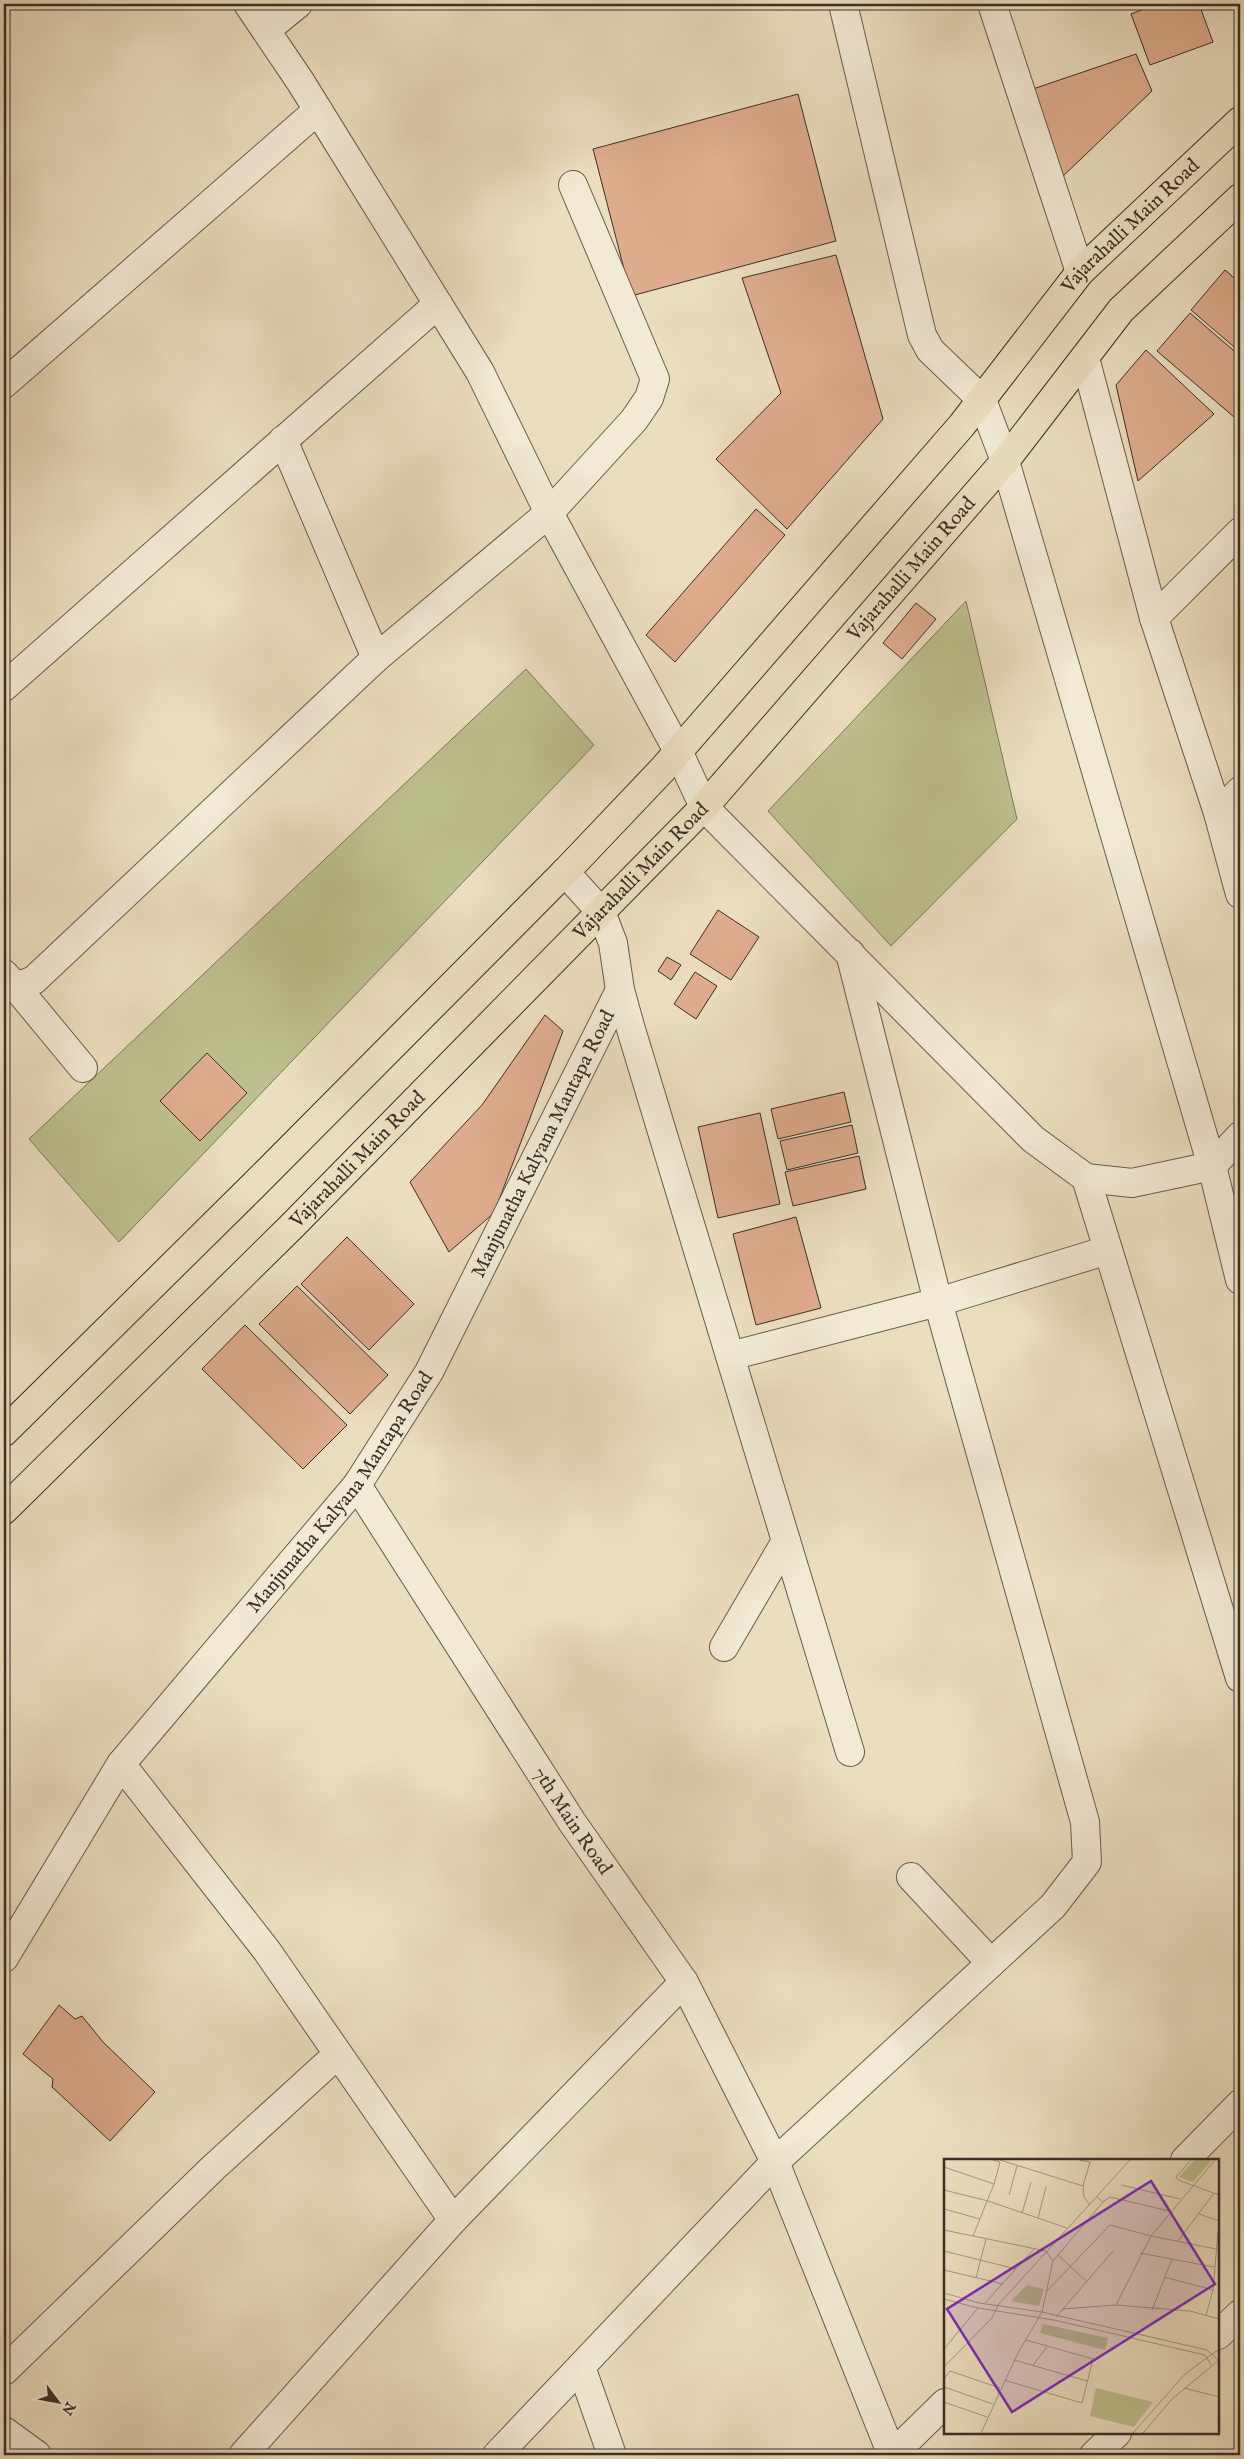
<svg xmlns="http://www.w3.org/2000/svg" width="1244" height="2459" font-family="'IM FELL English',serif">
  <rect width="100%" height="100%" fill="#ebdebf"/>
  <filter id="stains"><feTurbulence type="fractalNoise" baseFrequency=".004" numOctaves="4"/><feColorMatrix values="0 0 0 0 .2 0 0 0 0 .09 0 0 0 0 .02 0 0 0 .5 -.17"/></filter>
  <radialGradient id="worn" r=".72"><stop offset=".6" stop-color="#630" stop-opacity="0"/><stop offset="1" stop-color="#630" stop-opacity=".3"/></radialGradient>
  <g fill="#bdc08e" stroke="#7b785a">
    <path d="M966,601L1017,819L891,946L768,811Z"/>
    <path d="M526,669L594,745L119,1242L29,1139Z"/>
  </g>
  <g fill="#dfac8e" stroke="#393027">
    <path d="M1158,4H1199L1213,42L1150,65L1131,14Z"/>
    <path d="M1136,54L1152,91L1061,178L1030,90Z"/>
    <path d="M798,94L836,241L631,296L593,149Z"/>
    <path d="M836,255L883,419L787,529L716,459L781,393L742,278Z"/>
    <path d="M1225,270L1240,283V352L1191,310Z"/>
    <path d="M1190,313L1240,356V409L1234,417L1157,351Z"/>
    <path d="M1146,350L1214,414L1138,481L1116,385Z"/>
    <path d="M756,509L785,535L675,662L646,635Z"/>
    <path d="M916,603L936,619L902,659L883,643Z"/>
    <path d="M718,910L759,937L731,980L690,954Z"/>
    <path d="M667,957L681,965L671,980L658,971Z"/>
    <path d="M695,972L717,986L696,1019L674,1004Z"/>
    <path d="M545,1015L563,1031L494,1213L449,1252L410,1182L482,1105Z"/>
    <path d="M207,1053L247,1093L200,1141L160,1101Z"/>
    <path d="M844,1092L851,1122L778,1139L771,1109Z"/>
    <path d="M760,1113L780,1204L718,1218L698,1127Z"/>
    <path d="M852,1125L858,1153L787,1170L780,1141Z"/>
    <path d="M859,1156L866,1189L793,1206L785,1172Z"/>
    <path d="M796,1217L821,1308L756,1325L733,1234Z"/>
    <path d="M347,1237L414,1304L369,1350L301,1284Z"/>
    <path d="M297,1286L388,1375L350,1414L259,1324Z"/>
    <path d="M245,1325L347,1425L303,1469L202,1369Z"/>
    <path d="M59,2005L75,2019L82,2016L103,2042L155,2092L110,2141L52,2087L53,2079L23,2054Z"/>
  </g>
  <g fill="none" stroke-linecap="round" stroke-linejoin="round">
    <defs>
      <g id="minor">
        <path d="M248,4L300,81L480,372L549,513L678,751L704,807L1033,1139L1086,1178L1132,1183L1212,1166L1240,1136"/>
        <path d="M843,4L922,335L930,350L982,400L1005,461L1212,1166L1240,1280"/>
        <path d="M992,4L1080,272"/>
        <path d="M266,30L298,4"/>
        <path d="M1085,358L1154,618L1218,813L1240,894"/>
        <path d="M4,384L318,110"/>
        <path d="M283,440L376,658"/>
        <path d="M1154,618L1240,532"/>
        <path d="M4,687L438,304"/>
        <path d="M1218,813L1240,791"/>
        <path d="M565,872L601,912L613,943L620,990L630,1026L850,1752"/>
        <path d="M850,953L938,1302L1085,1822L1087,1862L1053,1906L775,2162L892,2455"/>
        <path d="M4,974L16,987L34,980L376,658L549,513L634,420L649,398L655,379L573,185"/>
        <path d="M16,987L83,1068"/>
        <path d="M1086,1178L1240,1678"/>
        <path d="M730,1356L938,1302L1108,1250"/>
        <path id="s1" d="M357,1485L572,1822L684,1982L775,2162L497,2455"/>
        <path d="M724,1647L786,1541"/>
        <path d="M121,1764L267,1951L453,2220"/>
        <path d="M911,1877L991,1963"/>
        <path id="s2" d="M4,1958L121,1764L357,1485L429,1372L620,990"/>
        <path d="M1185,2160L1240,2104"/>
        <path d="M1218,2335L1240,2314"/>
        <path d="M581,2367L612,2455"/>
        <path d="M4,2371L213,2168L338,2054"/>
        <path d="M4,2431L37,2455"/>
        <path d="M243,2455L453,2220L684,1982"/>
        <path d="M892,2455L945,2403"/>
        <path d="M1094,2455L1117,2433"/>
      </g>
      <g id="major">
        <path id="s3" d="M4,1432L252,1187L568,869L663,769L962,425L1080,272L1240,121"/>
        <path id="s4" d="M4,1510L292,1226L704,807L1005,461L1121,310L1240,198"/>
      </g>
    </defs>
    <use href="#minor" stroke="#665c4d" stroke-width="30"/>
    <use href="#major" stroke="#393027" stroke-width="30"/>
    <use href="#minor" stroke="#f2ead5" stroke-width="28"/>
    <use href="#major" stroke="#ebdebf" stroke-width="28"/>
  </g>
  <g text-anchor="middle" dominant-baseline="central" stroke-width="4.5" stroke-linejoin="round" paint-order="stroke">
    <g font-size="20" fill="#393027" stroke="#f2ead5">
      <text stroke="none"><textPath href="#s3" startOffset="1652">Vajarahalli Main Road</textPath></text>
      <text stroke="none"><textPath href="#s4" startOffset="1308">Vajarahalli Main Road</textPath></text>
      <text stroke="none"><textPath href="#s4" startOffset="902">Vajarahalli Main Road</textPath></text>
      <text stroke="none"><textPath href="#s2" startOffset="981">Manjunatha Kalyana Mantapa Road</textPath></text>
      <text stroke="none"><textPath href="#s4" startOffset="498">Vajarahalli Main Road</textPath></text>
      <text stroke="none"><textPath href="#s2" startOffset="576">Manjunatha Kalyana Mantapa Road</textPath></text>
      <text stroke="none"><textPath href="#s1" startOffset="399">7th Main Road</textPath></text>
    </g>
  </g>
  <g transform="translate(944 2159)">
    <rect width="275" height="275" fill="#ebdebf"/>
    <path d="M250,1H268L249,23L235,18ZM83,126L100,130L95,147L67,142ZM99,165L164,179L161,191L96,174ZM152,229L209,243L190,268L146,257Z" fill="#bdc08e"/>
    <path fill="none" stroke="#a49882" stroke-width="1" d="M56,1L139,27M135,1L146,3L139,27L140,38L145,45M247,1L232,18L234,21L275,36M0,8L50,25M177,26L236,40M0,31L44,42L123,69M65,36L73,7M159,43L166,38L225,52M0,50L36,60M78,54L87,23M255,55L275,62M94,59L102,28M0,71L102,92L109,102L98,153L74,194L37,274M29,77L50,25L56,3L49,1M234,82L270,34M0,92L72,110M196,94L270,108M114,96L142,122M109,102L159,43L153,38M0,111L59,125M220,118L269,131M32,119L42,80M103,132L166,66L207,77L271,1M0,134L35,144L98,153L263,191L274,201M0,140L34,149L110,161L261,196L267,206M41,144L90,90M172,146L207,77L272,90M118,150L172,146L246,152L275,160M208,151L228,100M262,156L269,131L275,62M112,158L169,92M0,190L34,149M70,201L143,222M89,206L103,188M0,208L48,159L54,146L186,1M0,220L6,212L56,229M60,221L138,244L149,200L82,181M0,228L49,245M240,229L275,238M0,243L43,258M189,274L241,215L275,190M199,274L228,240L275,201"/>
    <path fill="#7b2cbf" fill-opacity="0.15" stroke="#7b2cbf" stroke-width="2.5" d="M207,22L271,125L68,253L3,150Z"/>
    <rect width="275" height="275" fill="none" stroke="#393027" stroke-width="2.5"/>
  </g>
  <rect width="1244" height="2459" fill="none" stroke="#ebdebf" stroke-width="20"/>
  <rect x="5" y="5" width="1234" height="2449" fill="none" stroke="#393027" stroke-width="2.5"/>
  <rect x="10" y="10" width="1224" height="2439" fill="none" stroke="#393027"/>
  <g transform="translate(58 2402) rotate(122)" stroke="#f2ead5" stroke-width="4" paint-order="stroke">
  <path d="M0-4L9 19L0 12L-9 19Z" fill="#393027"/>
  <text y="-8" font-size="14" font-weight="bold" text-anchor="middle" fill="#393027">N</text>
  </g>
  <rect width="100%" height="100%" filter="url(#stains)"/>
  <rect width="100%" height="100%" fill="url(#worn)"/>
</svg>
